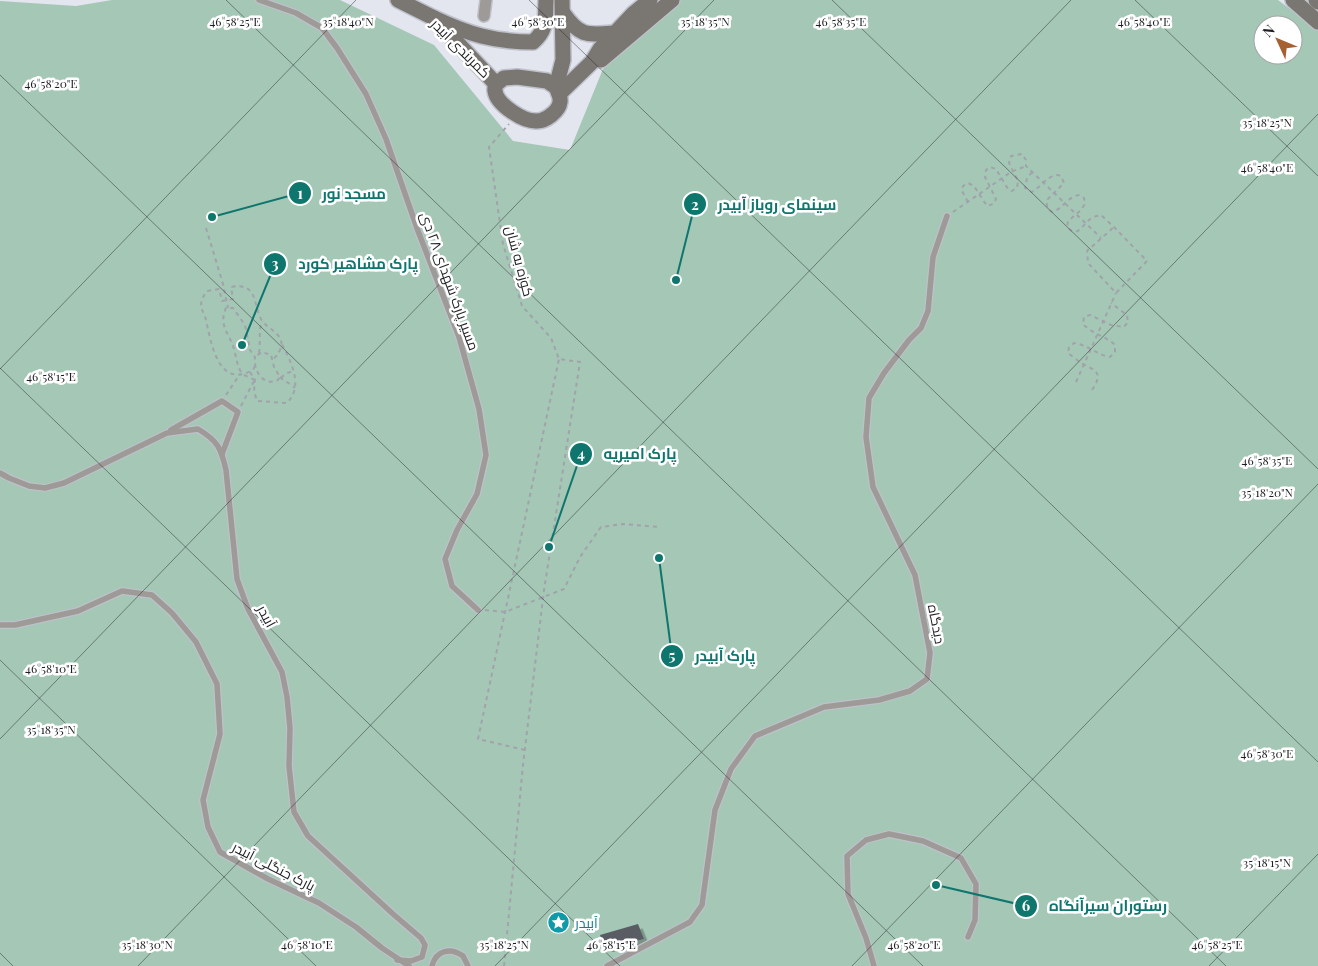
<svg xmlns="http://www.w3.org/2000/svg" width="1318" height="966" font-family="'Playfair Display',Cairo,serif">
  <defs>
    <filter id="shadow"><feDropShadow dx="4.5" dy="4.5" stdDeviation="0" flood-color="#0004"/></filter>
  </defs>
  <rect width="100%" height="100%" fill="#e3e5ef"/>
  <path fill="#a4c7b6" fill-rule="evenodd" d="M112,0H340L434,45L513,141L570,150L603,69L673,1L676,0H1278L1318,30V966H0V1L76,6ZM1263,25H1293V55H1263Z"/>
  <path fill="#5a5c64" filter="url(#shadow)" d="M638,924L644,939L605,949L600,935Z"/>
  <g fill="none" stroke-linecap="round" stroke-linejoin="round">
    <defs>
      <g id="lane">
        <path d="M259,0L296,13L322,28L337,48L366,94L386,139L418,231L459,337L479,409L486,455L477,494L457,530L445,559L452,586L478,610"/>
        <path d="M171,430L222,401L238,412L222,454"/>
        <path d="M0,473L9,478L29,486L45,488L64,483L167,433L198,429C218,441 221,448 226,470L237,579L248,609L282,672L287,697L290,728L289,766L294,812L308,836L393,914L421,938L425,945L422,957L411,961L397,960"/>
        <path d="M0,625H15L78,611L122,591L152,595L172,613L196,642L217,684L220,734L203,800L208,827L220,852L268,879L319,903L356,927L382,948L409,966"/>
        <path d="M432,966C436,950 451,947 463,956L468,966"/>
        <path d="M607,966L690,922L702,905L715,810L731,769L755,736L824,707L879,700L910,691L927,679L930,653L915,575L873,487L866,437L869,398L884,373L909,340L921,328L928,311L933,257L947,216"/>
        <path d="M874,966L866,938L848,894L847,856L866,840L889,834L923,841L961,858L976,884L975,920L968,937"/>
      </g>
      <path id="street" d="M484,16L486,0"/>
      <g id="secondary">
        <path d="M398,0L434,18L496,84"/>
        <path d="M1293,0L1318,22"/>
        <path d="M1316,0L1318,2"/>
        <path d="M563,13C580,37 587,35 615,33"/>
        <path d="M434,18C468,34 494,42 533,42C548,29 545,18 546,0"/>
        <path d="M601,60L672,0"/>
        <path d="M517,77L547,81L556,87C558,92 561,97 560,102C559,111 546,121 537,121C524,122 497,105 495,91C494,89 496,86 496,84L504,78Z"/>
        <path d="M556,87L563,60L562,0"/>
        <path d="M559,94L592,62L600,49L634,13L650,0"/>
      </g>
    </defs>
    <use href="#lane" stroke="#bfc1ca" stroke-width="8"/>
    <use href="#street" stroke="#bfc1ca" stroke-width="14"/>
    <use href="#secondary" stroke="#bfc1ca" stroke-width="18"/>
    <g stroke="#a1a3ab" stroke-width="2" stroke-dasharray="4 4" stroke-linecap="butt">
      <path d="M1032,172L1027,178L1025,188L1032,192C1041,187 1051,171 1061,176L1064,183L1046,201L1048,209L1052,212C1063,209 1067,197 1079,195L1084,198L1085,204L1080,211L1068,221L1067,227C1079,240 1083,222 1092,218C1095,216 1098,216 1101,215L1114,227L1147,261L1116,293L1088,263L1087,251L1114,227"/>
      <path d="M968,202L962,191L963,186L968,183L974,186L987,206L993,204L996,199L985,177L986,170L990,167L996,169L1008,189L1012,191L1017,188L1018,181L1009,163L1011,156L1022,154L1026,160V166L1101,238"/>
      <path d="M953,212L1011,172L1026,166"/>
      <path d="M206,228L223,284L228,308"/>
      <path d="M259,353C261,342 258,332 262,321"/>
      <path d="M255,366L253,370C217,390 211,341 205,316C199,305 200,301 207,291L219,289L222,301L233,299L231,287C258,282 253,304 261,319C267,330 287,334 280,350C278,354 277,356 273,359"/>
      <path d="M241,372C237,365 236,357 234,349C230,334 218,326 226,308H233L245,325L250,350L255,357C253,370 263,387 278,380L280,377L274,367L271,355L262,352L255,357"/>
      <path d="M250,372L255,380L254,391L257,401L287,403C304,386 291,362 282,344"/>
      <path d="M244,375L255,380"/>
      <path d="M280,377C285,382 290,383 295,388"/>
      <path d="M281,378L285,374L293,371"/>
      <path d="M1076,382L1116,293"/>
      <path d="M1092,390C1104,372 1096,371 1081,363C1077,360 1072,356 1068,353L1069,347L1074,343C1088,345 1097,355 1110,357L1115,352V345C1106,336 1092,334 1083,324L1084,317L1090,315L1111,325L1124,327L1128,322L1127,315L1111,303"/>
      <path d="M226,395L240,374"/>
      <path d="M241,406L254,381"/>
      <path d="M485,610L505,612L564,589L580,557L601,527L623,524L659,527"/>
      <path d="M525,750L478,739L559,359"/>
      <path d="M504,966L523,765L544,590L580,362L559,359L551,338L522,306L503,244L489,147L509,124"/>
    </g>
    <use href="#lane" stroke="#9d9a97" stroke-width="5.5"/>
    <use href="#street" stroke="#9d9a97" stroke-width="11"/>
    <use href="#secondary" stroke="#7a7671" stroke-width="15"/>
  </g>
  <path fill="none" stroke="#1d1e22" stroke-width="1" stroke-opacity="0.45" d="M226,0L1226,966M529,0L1318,762M832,0L1318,469M1135,0L1318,176M0,75L923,966M0,368L620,966M0,369L356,0M0,660L316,966M0,739L714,0M0,953L13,966M138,966L1071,0M495,966L1318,114M852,966L1318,484M1209,966L1318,854"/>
  <defs>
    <symbol id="sight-disc" viewBox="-11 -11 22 22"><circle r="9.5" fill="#0f9aa8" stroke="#fff"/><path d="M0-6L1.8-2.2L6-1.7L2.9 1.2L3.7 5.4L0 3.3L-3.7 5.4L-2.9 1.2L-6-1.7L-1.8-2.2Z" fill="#fff"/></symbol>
  </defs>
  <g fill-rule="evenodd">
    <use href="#sight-disc" x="546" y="910" width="25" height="25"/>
  </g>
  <g text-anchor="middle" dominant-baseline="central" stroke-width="5" stroke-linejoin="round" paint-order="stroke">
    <g font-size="14" fill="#1d1e22" stroke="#fff">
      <text transform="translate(461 48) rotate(45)">کمربندی آبیدر</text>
      <text transform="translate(520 261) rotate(75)">کوزه به شان</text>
      <text transform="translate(450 281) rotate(70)">مسیر پارک شهدای ۲۸ دی</text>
      <text transform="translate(267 616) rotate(62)">آبیدر</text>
      <text transform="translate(937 624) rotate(79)">دیدگاه</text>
      <text transform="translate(274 866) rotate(27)">پارک جنگلی آبیدر</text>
    </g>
    <g font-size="14" fill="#0d838f" stroke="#fff" text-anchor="start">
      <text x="575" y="922">آبیدر</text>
    </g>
  </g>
  <g font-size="12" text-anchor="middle" fill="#1d1e22" stroke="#fff" stroke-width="5" stroke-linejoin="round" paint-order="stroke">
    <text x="235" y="26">46°58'25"E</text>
    <text x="538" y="26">46°58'30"E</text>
    <text x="841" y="26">46°58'35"E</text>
    <text x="1144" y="26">46°58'40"E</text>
    <text x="348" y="26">35°18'40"N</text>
    <text x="705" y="26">35°18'35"N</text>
    <text x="51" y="88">46°58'20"E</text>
    <text x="1267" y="127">35°18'25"N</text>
    <text x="1267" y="172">46°58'40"E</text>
    <text x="51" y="381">46°58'15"E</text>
    <text x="1267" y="465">46°58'35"E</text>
    <text x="1267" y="497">35°18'20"N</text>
    <text x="51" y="673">46°58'10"E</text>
    <text x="51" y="734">35°18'35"N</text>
    <text x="1267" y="758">46°58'30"E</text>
    <text x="1267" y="867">35°18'15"N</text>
    <text x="147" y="949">35°18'30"N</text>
    <text x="504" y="949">35°18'25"N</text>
    <text x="307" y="949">46°58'10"E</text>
    <text x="611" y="949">46°58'15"E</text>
    <text x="914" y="949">46°58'20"E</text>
    <text x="1217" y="949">46°58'25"E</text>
  </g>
  <path fill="none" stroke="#0f766e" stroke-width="2" d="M212 217L300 193M676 280L695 204M242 345L275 264M549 547L581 454M659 558L672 656M936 885L1026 906"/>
  <g fill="#0f766e" stroke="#fff" stroke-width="2">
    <circle cx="212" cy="217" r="5"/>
    <circle cx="676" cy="280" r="5"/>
    <circle cx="242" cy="345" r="5"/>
    <circle cx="549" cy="547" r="5"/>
    <circle cx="659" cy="558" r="5"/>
    <circle cx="936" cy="885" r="5"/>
    <circle cx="300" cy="193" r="12"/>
    <circle cx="695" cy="204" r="12"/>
    <circle cx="275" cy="264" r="12"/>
    <circle cx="581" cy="454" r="12"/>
    <circle cx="672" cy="656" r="12"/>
    <circle cx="1026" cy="906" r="12"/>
  </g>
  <g font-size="15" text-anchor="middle" font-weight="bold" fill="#fff">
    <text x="300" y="199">1</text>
    <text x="695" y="210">2</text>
    <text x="275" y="269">3</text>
    <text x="581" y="459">4</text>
    <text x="672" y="661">5</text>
    <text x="1026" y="911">6</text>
  </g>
  <g font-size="15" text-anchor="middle" font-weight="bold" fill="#0f766e" stroke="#fff" stroke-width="5" stroke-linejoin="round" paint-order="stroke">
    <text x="354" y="199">مسجد نور</text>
    <text x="777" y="210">سینمای روباز آبیدر</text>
    <text x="358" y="269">پارک مشاهیر کورد</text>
    <text x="640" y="459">پارک امیریه</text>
    <text x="725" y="661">پارک آبیدر</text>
    <text x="1108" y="911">رستوران سیرآنگاه</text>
  </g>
  <g transform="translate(1278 40) rotate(314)"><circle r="24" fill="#ffffff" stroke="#a5a5a7"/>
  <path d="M0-4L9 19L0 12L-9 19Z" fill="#a56132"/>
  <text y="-8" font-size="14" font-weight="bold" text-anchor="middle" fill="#1d1e22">N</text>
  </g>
</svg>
